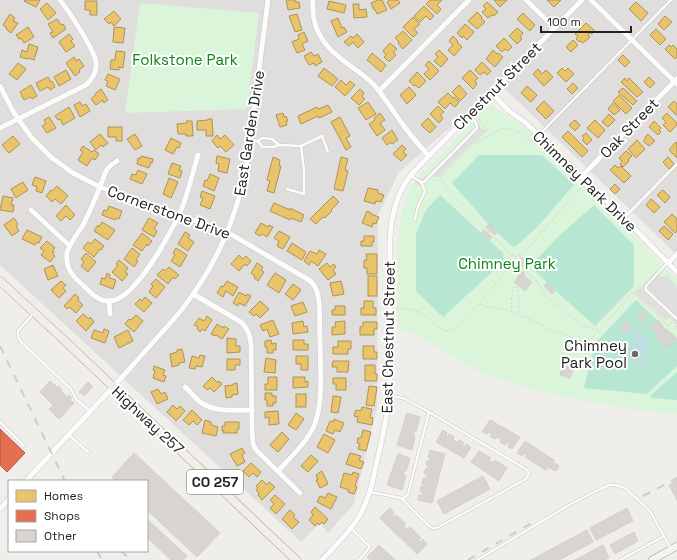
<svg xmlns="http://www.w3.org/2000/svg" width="677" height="560" font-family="'Space Grotesk',sans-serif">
  <rect width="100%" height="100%" fill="#f0eeeb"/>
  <path fill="#dfdedc" d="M0,0H677V255L500,84L399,172L378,215V280L377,406L354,504L328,533L320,523L301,542L0,265Z"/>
  <g fill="#daf5da">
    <path d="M140,3L259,13L247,109L125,113Z"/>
    <path d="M491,105L523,126L677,279V414L657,413L578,400L536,390L499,379L482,373L462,362L410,331H398C398,312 398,293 398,274C398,243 397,212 413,185C422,171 437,159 448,147C461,133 476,115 491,105Z"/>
  </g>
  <g fill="#b7e6d2">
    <path d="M479,155H542L574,185L537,227L516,246H512L488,224L452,183Z"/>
    <path d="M440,195L503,253L504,261L443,317L416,291V234L426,210Z"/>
    <path d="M594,205L634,245V286L595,326C574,307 553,289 533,269V263L559,236Z"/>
    <path d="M636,300L663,326V329H666L677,339V366L647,394L584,388L596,342Z"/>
    <path d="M677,372V400L652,398L651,397V395Z"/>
  </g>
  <g fill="#e0dfde">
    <path d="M476,119L480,124V128L486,130L439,177H432L421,187L415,183L419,178L422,179L425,177L474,128L475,124L473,122Z"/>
    <path d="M656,271L662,277H664L666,275L677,286V325L670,318L666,321L635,293Z"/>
  </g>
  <path fill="#bfdbe3" d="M636,330L650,345L641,355L646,361L640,366L626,352L636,342L630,336Z"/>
  <g fill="#e9c46a" stroke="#ad9354">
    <path d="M25,0H40L36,7L24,1Z"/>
    <path d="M286,0H295V2H299L300,8L288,10Z"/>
    <path d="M378,0H382L387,10L377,14L375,9L374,10L371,3Z"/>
    <path d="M389,0H398L400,3L391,9L387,2Z"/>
    <path d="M430,0H442L437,5L441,9L437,14L426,4Z"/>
    <path d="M494,0H507L500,7Z"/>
    <path d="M547,0H561L554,7Z"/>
    <path d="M85,1H97V15H90V10H85Z"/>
    <path d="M329,1L346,5L344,13L327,9Z"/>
    <path d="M487,2L498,12L494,16L492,15L488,18L482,12L486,9L483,6Z"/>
    <path d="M636,2L648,13L641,21L629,9Z"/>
    <path d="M47,3L56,13L48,20L40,9Z"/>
    <path d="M353,4H359V10L366,9L367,17L354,18Z"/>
    <path d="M424,6L434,16L430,20L426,16L420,22L414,16Z"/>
    <path d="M114,11L121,19L114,26L111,22L109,24L104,19Z"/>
    <path d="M477,12L482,17L481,18L485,22L477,29L468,21Z"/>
    <path d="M523,13L535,25L530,31L517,19Z"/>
    <path d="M10,14L15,18L13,21L18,23L11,33L6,29L7,28L3,25Z"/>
    <path d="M297,14L302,30L295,32L289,16Z"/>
    <path d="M665,16L672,22L664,30L658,24Z"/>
    <path d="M413,17L420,24L414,29L418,33L413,37L403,27Z"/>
    <path d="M338,18L342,28L344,27L347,32L338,37L331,21Z"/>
    <path d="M57,19L61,25L63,24L66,29L53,38L50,33L53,32L48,24Z"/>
    <path d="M586,23L595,31L592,34L590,33L588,35L590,37L583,43L580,41L579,42L576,39L578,36L575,34Z"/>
    <path d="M465,24L474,32L467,40L463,36L462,38L457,33Z"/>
    <path d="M28,27L34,37L24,43L21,38L19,39L16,35Z"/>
    <path d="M114,27L125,28L123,43L113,42Z"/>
    <path d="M517,28L523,33L520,37L522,39L517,44L509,36Z"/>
    <path d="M656,29L666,39L660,45L650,35Z"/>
    <path d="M403,31L412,40L403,49L398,43L399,42L395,38Z"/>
    <path d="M304,32L308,41L302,44L305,50L297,53L292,42L299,39L298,35Z"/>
    <path d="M69,34L73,39L71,41L75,46L66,52L59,42Z"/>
    <path d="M357,34L364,42L358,48L353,42L349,46L344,42L351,36L353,38Z"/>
    <path d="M453,36L458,41L457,42L462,47L454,56L448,50L453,45L449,41Z"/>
    <path d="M504,38L512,47L508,51L505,49L502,52L496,46Z"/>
    <path d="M573,40L578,45L571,52L566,47Z"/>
    <path d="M390,43L397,49L393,52L396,55L389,62L384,57L386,55L383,51Z"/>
    <path d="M29,44L38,47L34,60L28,58V59L20,57L22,50L27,52Z"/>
    <path d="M669,45L671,47L673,45L677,49V57L675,59L665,49Z"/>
    <path d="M439,50L448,59L441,67L434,61L438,57L435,54Z"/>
    <path d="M493,50L497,54L498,53L503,57L495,67L486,59Z"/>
    <path d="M116,51L125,52L123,68L119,67V70L110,69L111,60H115Z"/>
    <path d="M311,52L314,56L318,54L322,62L315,66L314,63L309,65L304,56Z"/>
    <path d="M372,53L386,65L381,72L367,60Z"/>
    <path d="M623,55L630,62L625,67L618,60Z"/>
    <path d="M74,57L76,61L79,59L84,66L79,70L80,72L75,76L66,63Z"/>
    <path d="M429,61L439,71L430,80L424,74L429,69L425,65Z"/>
    <path d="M482,62L491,71L487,75L484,72L480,75L475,70Z"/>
    <path d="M18,63L26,69L17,80L9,74Z"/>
    <path d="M324,68L338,79L332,86L318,76Z"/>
    <path d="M562,68L565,71L568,68L574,74L566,82L557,73Z"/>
    <path d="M538,69L542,74L546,70L553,77L544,86L533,74Z"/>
    <path d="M66,70L71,79L59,86L54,77Z"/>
    <path d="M470,70L478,78L475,81L477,84L473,89L462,78Z"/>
    <path d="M417,72L426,81L419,88L415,85L414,86L409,81Z"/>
    <path d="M108,74L120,79L115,90L106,86L108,81L105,80Z"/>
    <path d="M48,77L51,82L52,81L55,87L50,90L48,87L40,91L36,83Z"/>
    <path d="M649,77L655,83L650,88L644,82Z"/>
    <path d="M625,78L627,81L629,78L643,92L637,97L621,82Z"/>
    <path d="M341,80L346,85L350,81L355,85L345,96L335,87Z"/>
    <path d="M573,83L578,88L572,94L567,89Z"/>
    <path d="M31,85L37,96L32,99L30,97L24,100L20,92Z"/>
    <path d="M459,85L467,94L460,101L452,92Z"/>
    <path d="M527,86L537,95L531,102L521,93Z"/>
    <path d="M409,87L416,95L407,104L400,95Z"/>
    <path d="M623,88L637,101L633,105L618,92Z"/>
    <path d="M101,89L108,100L104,103L103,100L96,105L91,99L95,95V94Z"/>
    <path d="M360,89L364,93L362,96L365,99L359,105L351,98Z"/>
    <path d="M448,93L453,98L454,97L459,102L455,107L450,103L445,109L438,102Z"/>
    <path d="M619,95L632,108L626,114L613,101Z"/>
    <path d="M544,101L554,111L546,119L536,109Z"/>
    <path d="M674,101L677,104V114L676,115L668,107Z"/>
    <path d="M80,102L82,106L86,104L90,111L80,117L74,105Z"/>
    <path d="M368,102L376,114L366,120L358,108Z"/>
    <path d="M613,103L620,110L614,115L608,109Z"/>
    <path d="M328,105L332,112L319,118L318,116L301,124L298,116L317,107L319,109Z"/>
    <path d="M438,106L444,112L440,115L443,118L439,123L430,114Z"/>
    <path d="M69,107L75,118L63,125L60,119L58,120L55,116Z"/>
    <path d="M283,113L284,117L286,116L288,121H286L287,125L280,127L276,115Z"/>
    <path d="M380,113L385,120L380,123L385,130L377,136L369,124L375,120L374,118Z"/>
    <path d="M667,113L677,123V125L670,132L663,125L666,122L662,118Z"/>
    <path d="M609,114L615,120L608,127L602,122Z"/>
    <path d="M49,117L56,128L47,133L42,126L46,124L44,120Z"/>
    <path d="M340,117L350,136L346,138L351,147L346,150L331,122Z"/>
    <path d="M428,118L436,127L430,133L421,125Z"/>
    <path d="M208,119H212L213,136H206V130H197V121L208,120Z"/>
    <path d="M575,120L580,125L575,131L569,125Z"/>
    <path d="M595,120L605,130L598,138L587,128Z"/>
    <path d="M186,121H192L193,136H186V134H178L177,124L187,123Z"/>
    <path d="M654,121L661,128L659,130L661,132L658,135L649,127Z"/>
    <path d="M108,127H122V141H116V137H108Z"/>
    <path d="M392,130L398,140L392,144L391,142L387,145L382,138Z"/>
    <path d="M568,131L588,151L582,157L562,137Z"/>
    <path d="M586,133L592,140L587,145L582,140L584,138L582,136Z"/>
    <path d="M100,134L108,143L103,147L101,145L96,150L90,142Z"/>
    <path d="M135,134L142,146L135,150L127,139Z"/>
    <path d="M648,134L655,141L649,146L643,141L646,138L645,137Z"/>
    <path d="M217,135L220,139L225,135L234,145L226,152L220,146L218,148L212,141Z"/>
    <path d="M13,136L20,144L9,153L2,145Z"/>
    <path d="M171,138L181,143L179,148L177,147L173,154L165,150Z"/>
    <path d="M637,140L645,149L636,158L628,149Z"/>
    <path d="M676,142L677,143V158L669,150Z"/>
    <path d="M402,145L406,149L403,152L407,155L401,161L393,154Z"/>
    <path d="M83,146L92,152L94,150L99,154L95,160L92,158L87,166L78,160L83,152L80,150Z"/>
    <path d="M626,151L632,156L628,160L629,161L623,167L620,164L622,161L619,158Z"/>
    <path d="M141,156L153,159L152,163L151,162L149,168L137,164L138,158L140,159Z"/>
    <path d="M217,156L230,159L227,173L218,171L219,164L216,163Z"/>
    <path d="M273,157L280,160L279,166H281L274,193L267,191L270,181L267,180Z"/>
    <path d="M341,157L348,159L345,170L348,171L343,191L334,189Z"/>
    <path d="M668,157L674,164L669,169L663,162Z"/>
    <path d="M172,163L181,166L179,170L182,171L180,178L168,174Z"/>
    <path d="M615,165L618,168L621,166L631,176L624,183L610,170Z"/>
    <path d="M138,170L147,174L142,184L130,179L132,174L136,175Z"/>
    <path d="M210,174L219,178L214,191L203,186L205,180L207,181Z"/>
    <path d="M35,177L46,181L42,193L36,191L37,187L32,185Z"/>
    <path d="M169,178L178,182L171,198L163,194Z"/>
    <path d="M23,182L28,190L16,198L11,189Z"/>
    <path d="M615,184L620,189L615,194L610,189Z"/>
    <path d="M57,186L68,196L61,204L55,199L52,202L46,196L51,190L52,191Z"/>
    <path d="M368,188L378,190V193L384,195L381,202L376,201L375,204L364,201Z"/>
    <path d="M663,190L670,197L665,203L657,195Z"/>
    <path d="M202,191L215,196L210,209L200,205L203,198L200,197Z"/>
    <path d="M3,196L13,198L11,205H14L13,212L0,210Z"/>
    <path d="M333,196L339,202L331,210L332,211L325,218L323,217L316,224L310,219Z"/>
    <path d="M651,199L660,207L654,213L646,205Z"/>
    <path d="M274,203L290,210V208L304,215L301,222L291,218L290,220L270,211Z"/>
    <path d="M66,205L75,215L70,220L66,216L61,221L56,216Z"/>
    <path d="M109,206L122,211L119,219L116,218L115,220L102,215L104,210L107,211Z"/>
    <path d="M367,211L371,213V214L379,217L376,224L373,223L372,227L362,223Z"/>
    <path d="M672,214L677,219V231L675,233L664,222Z"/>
    <path d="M14,218L18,224L16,226L19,231L12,236L4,225Z"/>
    <path d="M149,218L158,223L154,229L157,231L154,237L142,230Z"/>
    <path d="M102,222L115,230L108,240L94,231L98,225L99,227Z"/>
    <path d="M261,223L268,227L269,225L273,227L267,237L262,234L260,236L255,233Z"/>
    <path d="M664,226L673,234L668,240L659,231Z"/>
    <path d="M27,230L42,237L39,243L37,242L35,245L22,239Z"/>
    <path d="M279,231L290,237L283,249L277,246L279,241L274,238Z"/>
    <path d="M185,232L190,235L188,238L194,242L188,251L178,244Z"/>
    <path d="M142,233L152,241L148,246L147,244L142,251L133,245Z"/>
    <path d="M364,236H374V242H372V246H361V241H364Z"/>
    <path d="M95,239L104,246L101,250L100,249L94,257L83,248L88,242L91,244Z"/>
    <path d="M47,241L55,248L52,251L54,252L53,254L55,256L50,262L41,255L44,251L40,248Z"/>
    <path d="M292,243L306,252L302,260L287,251Z"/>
    <path d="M132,248L140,254L136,260L138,261L134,267L124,259Z"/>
    <path d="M176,248L187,255L180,267L171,261L175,255L173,253Z"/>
    <path d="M319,250L326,254L318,266L311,261L309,265L304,261L310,251L317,254Z"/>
    <path d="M86,253L96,262L88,272L81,266L84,262L81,259Z"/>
    <path d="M366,254H377V274H367V268H364V260H367Z"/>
    <path d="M239,255L243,259L246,256L251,261L247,266L245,264L239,271L231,264Z"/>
    <path d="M119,260L128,268L125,272L128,274L122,281L112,272L118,265L116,264Z"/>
    <path d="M257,263L263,267L261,270L264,272L258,281L254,278L255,276L251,273Z"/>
    <path d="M327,263L330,267L334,264L336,267L333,270L336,274L328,280L319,269Z"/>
    <path d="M53,265L58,276L48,280L44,269Z"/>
    <path d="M169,267L179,275L175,279L173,277L168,284L157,275L163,269L165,271Z"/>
    <path d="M107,273L110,275L109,278L116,280L113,289L100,284L102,278L105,279Z"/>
    <path d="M275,273L286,280L279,293L267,285Z"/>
    <rect x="368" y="276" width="9" height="20"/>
    <path d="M156,279L165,287L156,298L149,292L153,286L151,284Z"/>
    <path d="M61,281L66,285L63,288L66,291L59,298L51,290Z"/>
    <path d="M227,281L238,287L233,296L226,291L223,297L217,293L221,286L223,287Z"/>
    <path d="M341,281L344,294L333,296L330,283Z"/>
    <path d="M293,284L301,290L293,300L285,294Z"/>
    <path d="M239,292L246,296L247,294L251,296L245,306L239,303L238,306L233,303Z"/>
    <path d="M75,294L79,298L78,300L83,305L76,313L69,307L67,309L64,306Z"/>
    <path d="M145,297L152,303L144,312L135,304L140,299L142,301Z"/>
    <path d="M260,301L269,309L260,318L256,314L254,316L249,312Z"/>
    <path d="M364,301H373V308H376V315H361V308H364Z"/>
    <path d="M303,302L307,312L295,316L291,306Z"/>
    <path d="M335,306H345V315H332V310H335Z"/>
    <path d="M83,314L89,319L90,317L94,322L86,331L76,321Z"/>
    <path d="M136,315L143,321L134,332L125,324L129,319L131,320Z"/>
    <path d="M207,316L212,320L205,331L202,329L200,332L197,329L198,327L194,325L199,318L204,321Z"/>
    <path d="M273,320L279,334L270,337L267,329L263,331L260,325Z"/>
    <path d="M303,321L304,327L307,326L308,332L293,334L292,323Z"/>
    <path d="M345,321V334L332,335V327H336L335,322Z"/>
    <path d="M363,322H377V329H374V335H360V327L363,326Z"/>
    <path d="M217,324L223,328L224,326L229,329L222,339L216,335L215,336L211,334Z"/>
    <path d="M104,329L109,331L105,343L91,338L94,330L103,333Z"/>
    <path d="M128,330L133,341L119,348L114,337Z"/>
    <path d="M227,338L236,339V346H240V352L227,353Z"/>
    <path d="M271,340L272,344L276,343V350H273V353H267V347H265V341Z"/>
    <path d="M293,340H304V344H308V350H293Z"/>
    <path d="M338,341H351V349H348V354H333V347H338Z"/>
    <path d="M363,346H374V352H377V359H363Z"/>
    <path d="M182,349L185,362L179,363V365L172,367L170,354L177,352V350Z"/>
    <path d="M200,355L205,356L202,367L196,366L195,369L189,368L192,356L199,358Z"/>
    <path d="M296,356H308V370H301V364H296Z"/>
    <path d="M266,358L276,360L275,373L264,372Z"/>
    <path d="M227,359H240V365H235V370H227Z"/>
    <path d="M333,361H349L348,372H337V367H332Z"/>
    <path d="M365,365H375V374H377V381H365Z"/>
    <path d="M154,366L165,370L163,375L166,376L164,382L153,378L155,371L153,370Z"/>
    <path d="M212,377L218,383L219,381L222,384L214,392L210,388L207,390L203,386Z"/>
    <path d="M268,377H277V390H265V384H268Z"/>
    <path d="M293,377H305V382L308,381V387L293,388Z"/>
    <path d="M333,378H346V390H336V384H333Z"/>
    <path d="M237,383L238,394L232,395V397L226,398L225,386L233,385V384Z"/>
    <path d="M369,386L377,387L374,406L366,405Z"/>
    <path d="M158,389L161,394L165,392L168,399L157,404L151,392Z"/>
    <path d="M265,393H272V396H276V403H273V406H267V400H265Z"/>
    <rect x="296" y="394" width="10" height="13"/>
    <path d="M333,396L341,397L338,413L331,412Z"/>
    <path d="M173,405L177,409L180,406L185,411L176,421L167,412Z"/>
    <path d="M362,407L372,409L370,417L373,418L372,425L357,422L358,417L354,416L356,410L361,411Z"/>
    <path d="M192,410L202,420L197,425L193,421L189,425L183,420Z"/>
    <path d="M278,411L279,424L269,425V417L265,418V412Z"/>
    <path d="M296,413L304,419L296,430L288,425Z"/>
    <path d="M334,419L344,423L340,432L335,430L333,434L326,431L330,421L333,422Z"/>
    <path d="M205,420L211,422V425L218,427L216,436L202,433Z"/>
    <path d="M225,422H239V429H237V433H223L224,431H222V426H225Z"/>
    <path d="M363,430L371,432L366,451L358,449L360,444L357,443L358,438H361Z"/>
    <path d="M282,432L289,439L278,452L270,445Z"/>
    <path d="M324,434L335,440L328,453L317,447Z"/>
    <path d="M242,448L245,453L242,455L245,462L237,466L230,454Z"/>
    <path d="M350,453L361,456L359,460L364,462L361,469L346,464Z"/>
    <path d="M311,455L318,461L308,472L301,466Z"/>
    <path d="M251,463L261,472L257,477L253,473L249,477L243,471Z"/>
    <path d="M322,471L328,484L320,488L316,480H318L316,475Z"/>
    <path d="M353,472L359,474L355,486L357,487L354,494L348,492L349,490L340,487L344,473L352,475Z"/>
    <path d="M262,480L267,485L269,482L275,487L262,500L258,495L259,493L256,490L258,488L256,486Z"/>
    <path d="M328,493L337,497L331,509L317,502L320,496L325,498Z"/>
    <path d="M275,495L285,504L276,514L270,508L274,504L270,500Z"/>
    <path d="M315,507L328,519L324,524L322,522L319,525L317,523L315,526L309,520L313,515L311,512Z"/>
    <path d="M290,510L295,515L293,517L299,522L292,529L282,519Z"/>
  </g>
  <path fill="#e76f51" stroke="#ac5843" d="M0,429L25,453L7,472L0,465Z"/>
  <g fill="#d7d4d2" stroke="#d3d0cc">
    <path d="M489,224L497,232L495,235L486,227Z"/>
    <path d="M484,230L492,237L489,240L481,233Z"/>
    <path d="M521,257L526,261L521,269L515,265Z"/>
    <path d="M522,271L525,274L524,276L532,282L525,291L514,282L519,276V275Z"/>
    <path d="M547,283L555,291L552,294L544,286Z"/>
    <path d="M644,312L648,315L641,322L637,319Z"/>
    <path d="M658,320L663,326V329H666L676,338L667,347L657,338L658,334L651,327Z"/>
    <path d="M627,321L632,326L625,333L620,328Z"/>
    <path d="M564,363L574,367L570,378L560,375Z"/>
    <path d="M50,381L58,388L59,386L62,390L61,391L67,397L69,395L72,398L70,400L74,403L59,419L49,409L53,405L40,392Z"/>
    <path d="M88,382L93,387L84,396L79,392Z"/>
    <path d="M407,413L420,417L416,431H414L413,435L415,436L412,450L397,445Z"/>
    <path d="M490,420L520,437L512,449L508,447L509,444L506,442L505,445L500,442L501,439L496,437L495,439L490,436L492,434L488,432L487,434L482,432Z"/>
    <path d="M443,430L447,433L446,436L448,437L449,434L454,437L453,440L458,443L459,440L464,443L462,445L465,447L466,444L471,447L464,458L436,442Z"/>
    <path d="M525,441L554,460L553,462L559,466L556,471L548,467L546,470L525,457L527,455L524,453L522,456L517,453Z"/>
    <path d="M430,450L445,454L432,503L418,500L419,495L422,496L423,492H420L421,486L424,487V485L422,484L423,478L426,479L427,475L424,474L426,468H429V466L426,465L428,460H430L431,458L428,457Z"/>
    <path d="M479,451L491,458L489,460L493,463L495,460L507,468L499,481L471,462Z"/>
    <path d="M134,453L220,533L197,557L147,510V481H116L112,477Z"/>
    <path d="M398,454L410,458L406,471H404L403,475L406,476L402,490L387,485Z"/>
    <path d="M483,476L490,489L444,514L437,501Z"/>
    <path d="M677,480V500L669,485Z"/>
    <path d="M390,508L394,513L392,515L394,517L396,515L406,524L404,526L408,530L410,527L421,538L418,540L420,542L423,539L427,544L417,554L380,518Z"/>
    <path d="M627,508L633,521L596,540L590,528Z"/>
    <path d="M147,519L187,556L183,560H171L147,537Z"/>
    <path d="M587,530L593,542L559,560H531Z"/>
    <path d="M634,532L638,541L615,554L610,545Z"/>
    <path d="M379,545L395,560H370L367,557Z"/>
    <path d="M603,545L609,558L605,560H575Z"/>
  </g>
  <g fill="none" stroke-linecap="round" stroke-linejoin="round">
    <defs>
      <g id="lane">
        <path d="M539,135L671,0"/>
        <path d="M251,140L258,141L262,138L272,139L279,145L273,147H262L258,141"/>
        <path d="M279,145L301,146L304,170V194L287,189"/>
        <path d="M301,146L322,136L328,152"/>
        <path d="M411,176L421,182H424L477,128C478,123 473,119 469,115"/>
        <path d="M624,218L677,164"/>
        <path d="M415,219L418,206L422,198L425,191L421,182"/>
        <path d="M667,263L646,286V290L677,319"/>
        <path d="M33,314L18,331V337L21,342L71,389L76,399L90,411"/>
        <path d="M0,422L24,446"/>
        <path d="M69,435L89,453"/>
        <path d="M370,492L401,498C405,498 406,497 408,494L429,412L403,398L390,396"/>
        <path d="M401,498L429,526L433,528H437L526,479L529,473L528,471L524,468L429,412"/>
        <path d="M351,528L370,547L359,560"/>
        <path d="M477,560L571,504L600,489L610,485H616L625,488L650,511L671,549"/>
        <path d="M620,560L664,536"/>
      </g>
      <g id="street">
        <path d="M313,0C312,10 313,18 316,27C319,33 321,38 325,43C338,61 359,69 374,85C384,96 392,110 401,122C409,134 419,145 428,155"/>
        <path d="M526,0L555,28"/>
        <path d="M591,0L677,84"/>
        <path d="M0,86L14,113L32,138L52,158L73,173L100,187L227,232L309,280C314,284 317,289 318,296C321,309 319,324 320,338C320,364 324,403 314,426C306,443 290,458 278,471"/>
        <path d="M379,91L469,0"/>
        <path d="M491,92L509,111L526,123L624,218L677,272"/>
        <path d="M0,128L86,85C92,80 97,71 96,63C96,52 68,10 60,0"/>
        <path d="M117,161L110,166L106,171C100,187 93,205 85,221C81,231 69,242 67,253C65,269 74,278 86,288C93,295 99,301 109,301C135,302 175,226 183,205C189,189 193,172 198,155"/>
        <path d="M581,177L677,79"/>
        <path d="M31,210L70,246"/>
        <path d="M668,263L677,254"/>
        <path d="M193,294L241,322C248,329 250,335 251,344L252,431L253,444L256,450L300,493"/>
        <path d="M109,301L110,314"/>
        <path d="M185,387C190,391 194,397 199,401C213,413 234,410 252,410"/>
        <path d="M26,481C61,442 98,404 133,365C149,346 167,328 183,308C206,278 225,243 236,207C247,175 250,141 254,108C259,72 263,36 268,0"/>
        <path d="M0,509L9,499"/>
        <path d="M322,560C334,547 348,534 358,518C369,501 373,480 377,461C383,436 388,413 390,388V239C391,218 396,196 408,179C412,173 417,169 421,164L582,0"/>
      </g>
      <path id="secondary" d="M652,560L677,546"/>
      <path id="primary" d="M0,281L65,341L296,560"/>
    </defs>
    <use href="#lane" stroke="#c9c8c7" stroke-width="3.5"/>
    <use href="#street" stroke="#c9c8c7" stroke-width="6"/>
    <use href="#secondary" stroke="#999a82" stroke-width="8"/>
    <use href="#primary" stroke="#a79c86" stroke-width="9"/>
    <g stroke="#dccecd" stroke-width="1" stroke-dasharray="2 2" stroke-linecap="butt">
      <path d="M475,143L479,142L495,132L499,129L507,128L521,133L553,157"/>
      <path d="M423,171L426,174"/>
      <path d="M441,178L449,191L506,249L511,256L510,258L511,260L513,261L515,260L516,258L515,256L513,255L511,256"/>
      <path d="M433,180L436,182L487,130L477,116"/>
      <path d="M516,257L526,250L571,199L583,185"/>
      <path d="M514,265L521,270L523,269L536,280L547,297L582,325L586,327L598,330"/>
      <path d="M633,292L668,326L672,322L677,327"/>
      <path d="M479,304C486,307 493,307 501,309C513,312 527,318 539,323C543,324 545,328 549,329L582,341H585L592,338L633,292L641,290"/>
      <path d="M397,308L409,309L419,312L425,315L439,328L446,331L452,330L459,324L479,304L505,272L512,268L513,261"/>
      <path d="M512,312C512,304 510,294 515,287H518V294L519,314"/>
      <path d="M668,347L677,338"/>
    </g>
    <use href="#lane" stroke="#fdfcfc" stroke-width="2.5"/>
    <use href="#street" stroke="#fdfcfc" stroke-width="5"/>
    <use href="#secondary" stroke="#f4f4ed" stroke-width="7"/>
    <use href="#primary" stroke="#f3ede7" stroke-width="8"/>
    <g stroke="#ccc" stroke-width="2" stroke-dasharray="8 8" stroke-linecap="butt">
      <path d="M0,346L65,481"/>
      <path d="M643,496L677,478"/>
      <path d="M97,551L102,560"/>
      <path d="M121,551L131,560"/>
      <path d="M468,560L535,521"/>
    </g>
  </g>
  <circle fill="#6a6968" stroke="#fff" stroke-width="1.5" cx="635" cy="354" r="4"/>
  <g text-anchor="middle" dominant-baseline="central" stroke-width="4" stroke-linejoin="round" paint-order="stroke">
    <rect fill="#fff" stroke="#646464" stroke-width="1" x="187" y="470" width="56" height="24" rx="3"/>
    <g font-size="14" font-weight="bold" fill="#222">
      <text x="215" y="482">CO 257</text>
    </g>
    <g font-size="15" fill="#0c8416" stroke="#fff">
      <text x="185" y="59">Folkstone Park</text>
      <text x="507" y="263">Chimney Park</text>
    </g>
    <g font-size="15" fill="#222" stroke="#fff">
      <text transform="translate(497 86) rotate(-45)">Chestnut Street</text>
      <text transform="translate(629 128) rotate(-46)">Oak Street</text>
      <text transform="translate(249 133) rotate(-81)">East Garden Drive</text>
      <text transform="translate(585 181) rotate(44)">Chimney Park Drive</text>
      <text transform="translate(169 212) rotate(20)">Cornerstone Drive</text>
      <text transform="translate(388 337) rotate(-89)">East Chestnut Street</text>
      <text transform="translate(148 420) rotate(43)">Highway 257</text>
    </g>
    <g font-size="15" fill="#222" stroke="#fff" text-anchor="end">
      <text x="627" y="345">Chimney<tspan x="627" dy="17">Park Pool</tspan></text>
    </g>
  </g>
  <rect x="8" y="480" width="140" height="72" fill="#ffffff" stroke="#a7a7a7"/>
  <rect x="16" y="490" width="20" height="12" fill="#e9c46a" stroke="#a7a7a7"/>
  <text x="44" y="500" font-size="12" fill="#222222">Homes</text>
  <rect x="16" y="510" width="20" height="12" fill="#e76f51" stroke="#a7a7a7"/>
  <text x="44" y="520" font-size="12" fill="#222222">Shops</text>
  <rect x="16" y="530" width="20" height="12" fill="#d7d4d2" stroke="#a7a7a7"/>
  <text x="44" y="540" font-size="12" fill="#222222">Other</text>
  <path d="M541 26v6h90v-6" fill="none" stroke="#222222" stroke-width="2"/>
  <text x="547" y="26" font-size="12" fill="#222222" stroke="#ffffff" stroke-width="3" paint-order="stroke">100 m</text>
</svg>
